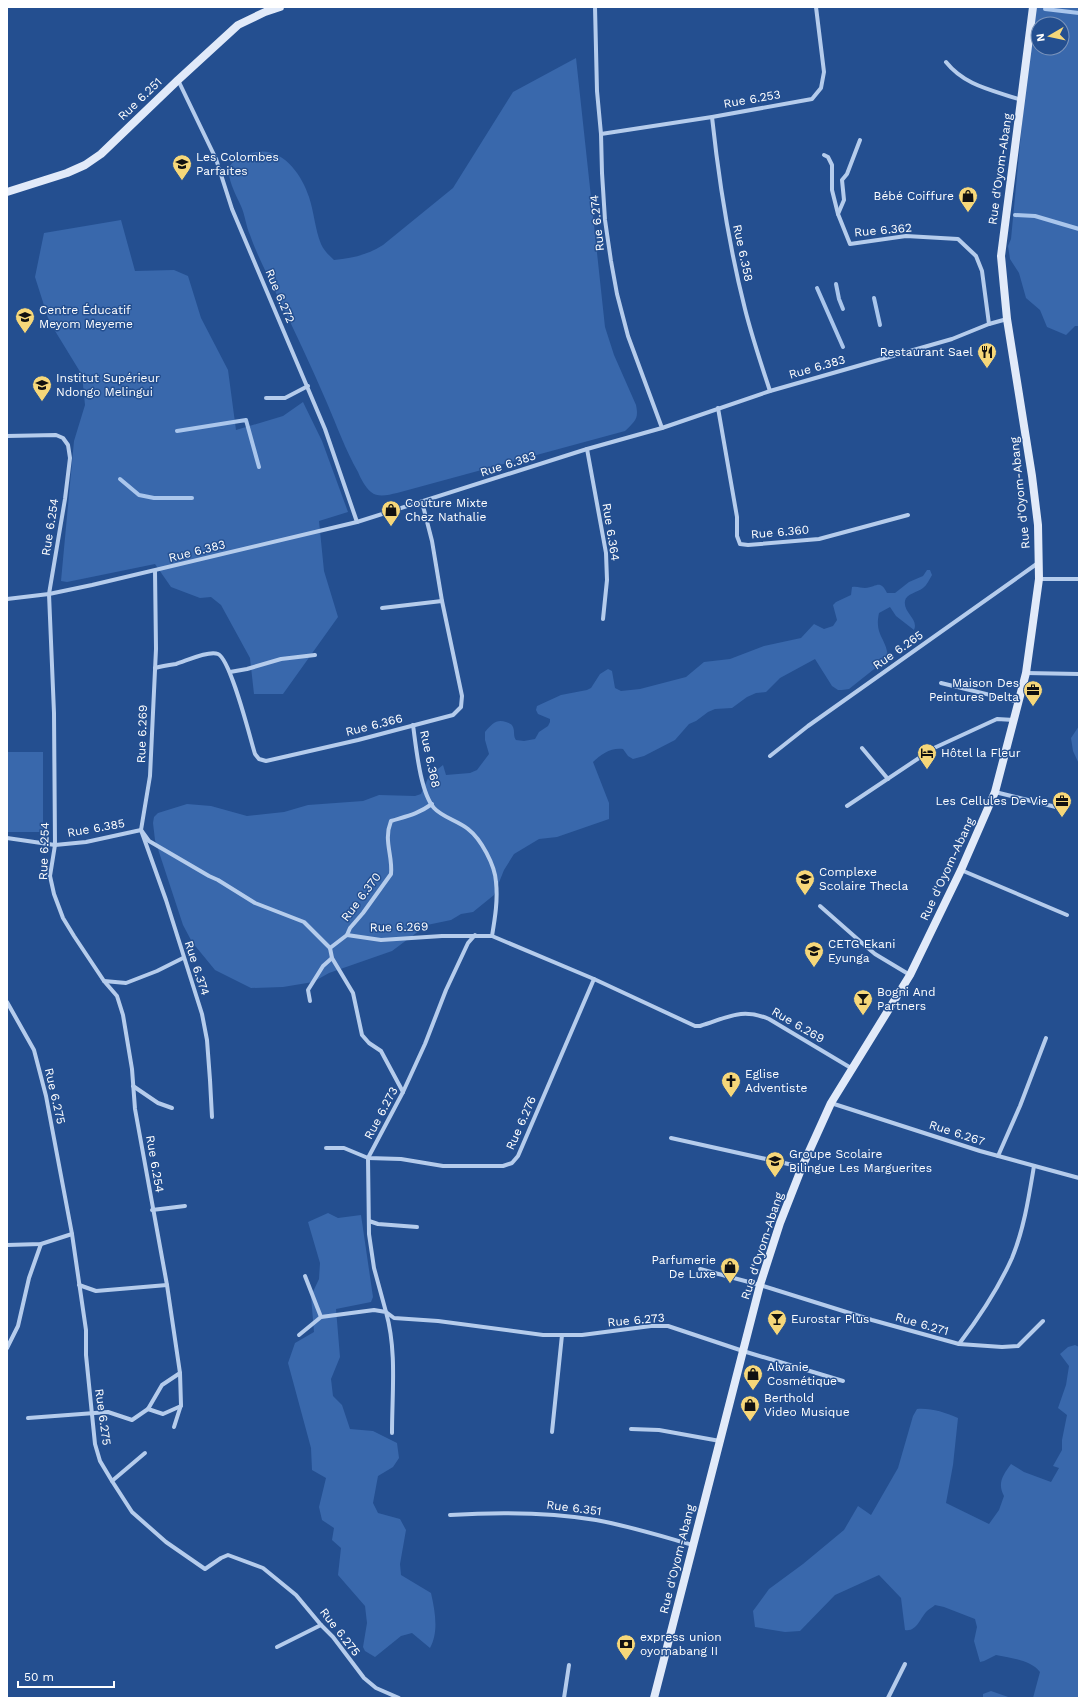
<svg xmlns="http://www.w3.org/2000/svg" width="1086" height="1705" font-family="'Work Sans',sans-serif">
  <rect width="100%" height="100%" fill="#244f90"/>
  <g fill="#3968ac" fill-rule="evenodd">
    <path d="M1033,7H1079V326H1075L1066,335L1047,327L1040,310L1026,298L1019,273L1010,259L1008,246L1011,239ZM1038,24H1062V48H1038Z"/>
    <path d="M576,58L605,327L614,355L636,405C639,419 635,421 625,431L397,493C388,495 378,498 371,492C365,487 361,479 358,472C345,449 337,426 327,403C311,366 294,329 276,293C267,274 257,255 250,235C246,226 245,215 241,206C237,197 225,176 230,166C235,157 247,154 256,152C283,147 302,175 309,197C314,212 315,229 321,244C324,251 329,255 334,260C353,258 367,255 383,245L453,188L513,92Z"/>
    <path d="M121,220L135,271L174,270L188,276L201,318L228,370L236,430L283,416L303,402L322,441L348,512L319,521L324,571L338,617L283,694H254L250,658L221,605L211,597L200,598L171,587L155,564L67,582L61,581L74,441L85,405L82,375L49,321L35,277L44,233Z"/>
    <path d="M927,570H930L932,575C929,580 927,585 923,588C918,592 906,594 905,601C903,613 919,619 914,630L896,616L890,607L879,613C874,636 887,638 888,658L849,689L842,690H838L832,686L815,659L780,678L766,692L756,693L747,697L732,708L715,709L708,712L696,721L689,724L675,740L644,756L633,759L628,756L623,749C612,747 601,754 593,762L609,803V819L557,837L539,839L514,854L504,870L494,895L473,912L461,914L451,920L427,925L392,951L329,973L313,982L283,987L251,988L215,970L192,942L183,925L155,840L153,823L154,817L158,813L187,804L211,806L247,816L284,812L308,805L363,801L379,795L415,796L421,794L429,776L443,765L446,775L470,773L477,770L489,754L485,740V732C492,724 496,719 506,722C509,723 512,724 513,727C515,732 513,736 516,740L524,741L535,739L539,732L548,726L550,722V719L538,714L536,710L537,706L561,695L587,690L591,688L600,674L608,669L612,671L615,688L621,691L640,689L686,677L704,662L730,659L764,646L801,638L814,624L824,629L833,626L837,620L833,605L836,602L851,595L852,587C857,586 861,588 865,588C877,587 880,579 887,593H895L909,582L923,576Z"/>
    <path d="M1079,726V764L1073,751L1071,738Z"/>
    <rect x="7" y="752" width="36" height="80"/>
    <path d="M328,1213L338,1218L361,1215L373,1297L371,1302L336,1309L340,1357L331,1379L333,1396L342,1405L350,1429L373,1431L397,1443L399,1458L393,1467L378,1476L373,1503L378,1513L400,1519L406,1530L400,1564L401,1575L431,1593C435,1611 439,1632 430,1648L412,1633L401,1636L375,1657L365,1651L363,1647L367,1623L365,1606L338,1575L341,1548L332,1540L334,1528L322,1520L319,1507L326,1478L312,1470L311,1448L288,1363L295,1343L314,1332L311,1296L319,1279L320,1263L308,1222Z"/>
    <path d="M1075,1345L1079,1347V1698H1033L1040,1672C1031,1660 1010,1658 996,1655L984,1661L980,1662L974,1641L977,1627L975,1619L944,1607L935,1605C933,1607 929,1609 927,1611C920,1618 917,1632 905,1630L901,1598L879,1575L835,1595L800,1631L785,1632L755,1627L753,1611L769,1589L803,1564L844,1530L858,1506L871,1515L898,1468L913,1416L917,1409C931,1408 944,1412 958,1418L953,1465L946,1503L989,1524L999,1510L1004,1496C997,1483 1003,1475 1011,1464L1024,1472L1051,1482L1059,1468L1053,1466L1062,1450V1440L1067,1415L1058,1408L1066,1385L1069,1366L1060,1354L1068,1347Z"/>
    <path d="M991,1691L1011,1698H983V1694Z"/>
  </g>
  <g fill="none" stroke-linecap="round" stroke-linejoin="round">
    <g stroke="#aac6ec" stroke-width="4">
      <path d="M1045,9L1079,13"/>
      <path d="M1015,215L1035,216L1079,229"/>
      <path d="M836,284L839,299L843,309"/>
      <path d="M817,288L843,347"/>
      <path d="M874,298L880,325"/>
      <path d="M177,431L246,420L259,467"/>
      <path d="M120,479L139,495L154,498H192"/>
    </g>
    <g stroke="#b5ccec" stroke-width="4">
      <path d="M595,7L597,91L601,134L602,173L605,220L611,261L617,294L628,336L662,428"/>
      <path d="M946,62C965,86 993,90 1021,100"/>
      <path d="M178,80L216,159L232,209L325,429L357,522"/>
      <path d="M712,117C719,182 729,246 745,309C752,337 761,364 770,391"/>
      <path d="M601,134L712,117L812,99L821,88L824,72L816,7"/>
      <path d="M860,140L847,174L842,180L844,200L838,214L850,244L906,236L958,239L976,256L982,271L989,324"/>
      <path d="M824,155L828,157L832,165V190L838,214"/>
      <path d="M266,398H285L308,386"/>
      <path d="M718,408L737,517V536L740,544L748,545L819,539L908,515"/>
      <path d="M7,436L56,435L63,438L68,445L70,458L65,499L49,594L54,713L55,845L50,876L54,894L63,918L74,936L104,981L117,996L123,1015L132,1069L135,1109L167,1285L180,1373L162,1385L148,1409L132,1420L108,1412L28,1418"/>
      <path d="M587,449L606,553L607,580L603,619"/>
      <path d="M155,571L156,649L150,776L141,830L149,841L209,876L218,880L255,903L304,922L330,948L347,935L381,940L442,936H492L594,979L695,1026H700C727,1018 741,1007 769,1019L851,1068"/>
      <path d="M1039,579H1079"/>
      <path d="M7,599L49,594L92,585L357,522L587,449L662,428L770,391L952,339L989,324L1007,319"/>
      <path d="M382,608L442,601"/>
      <path d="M155,668C162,666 169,665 176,664C186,661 209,650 218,654C231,660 250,738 255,754L259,759L266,761L358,740L453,715L461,707L462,696L442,601L432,541L422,502"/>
      <path d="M230,672L247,669L281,659L315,655"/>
      <path d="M1026,673L1079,674"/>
      <path d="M941,683L1019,702"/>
      <path d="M413,725C416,746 420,792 434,808C442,817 458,821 468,829C481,839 495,865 496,882C498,900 495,918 492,936"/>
      <path d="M862,748L888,779"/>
      <path d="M770,756L808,726L1038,563"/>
      <path d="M995,792L1056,807"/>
      <path d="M847,806L934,748L997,719L1014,720"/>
      <path d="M7,838L55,845L86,842L141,830L166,900L202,1014L207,1040L210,1080L212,1117"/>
      <path d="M961,870L1067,915"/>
      <path d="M820,906L862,943L875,954L910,975"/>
      <path d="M347,935L350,928L363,913L391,874C393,855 383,841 391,821C407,816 418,814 432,804"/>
      <path d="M475,935L468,943L446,990L425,1044L403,1092L368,1158L369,1234L374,1268L386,1312L394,1318L438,1321L543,1335H582L651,1326H668L743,1351L843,1381"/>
      <path d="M330,948L332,958L353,993L362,1035L369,1043L381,1051L403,1092"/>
      <path d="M104,981L126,983L157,971L183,958"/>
      <path d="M310,1001L308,990L323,966L332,958"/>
      <path d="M7,1002L34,1050L46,1096L72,1234L86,1330V1355L95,1444L100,1461L112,1481L132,1512L166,1542L205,1569L221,1558L228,1555L263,1568L296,1595L321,1625L333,1637L364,1678L376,1688L399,1698"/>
      <path d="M133,1086L158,1103L172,1108"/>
      <path d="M831,1103L980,1151L1079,1178"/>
      <path d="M671,1138L802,1167"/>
      <path d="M326,1148H344L368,1158L401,1159L443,1166H503L512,1163L518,1156L594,979"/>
      <path d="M998,1156L1020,1106L1046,1038"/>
      <path d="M152,1210L185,1206"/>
      <path d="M369,1221L378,1224L417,1227"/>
      <path d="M7,1245L41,1244L72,1234"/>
      <path d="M700,1269L760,1285L872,1320L959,1344C978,1319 999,1287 1012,1258C1024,1229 1029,1196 1034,1166"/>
      <path d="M305,1276L321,1317"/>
      <path d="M79,1285L96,1291L167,1285"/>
      <path d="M299,1335L321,1317L374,1310L386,1312C397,1351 392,1393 392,1433"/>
      <path d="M959,1344L1002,1347L1018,1346L1043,1321"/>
      <path d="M7,1348L18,1326L29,1278L41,1244"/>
      <path d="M148,1409L163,1414L181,1406"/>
      <path d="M174,1427L181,1405L180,1373"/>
      <path d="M631,1429L659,1430L720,1441"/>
      <path d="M552,1432L562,1335"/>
      <path d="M112,1481L145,1453"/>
      <path d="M450,1515C499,1512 547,1512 596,1520C629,1526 661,1536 693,1545"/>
      <path d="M277,1647L321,1625"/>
      <path d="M564,1698L569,1665"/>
      <path d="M888,1698L905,1664"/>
    </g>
    <g stroke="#e1eaf9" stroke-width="8">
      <path d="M7,192L67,173L85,165L101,154L178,80L238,25L265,12L280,7"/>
      <path d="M654,1698L743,1351L760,1285L780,1223L802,1167L831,1103L910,975L961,870L995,792L1026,673L1039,579L1038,525L1032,476L1007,319L1001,256L1033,7"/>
    </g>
  </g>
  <defs>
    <symbol id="school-pin" viewBox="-11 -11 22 30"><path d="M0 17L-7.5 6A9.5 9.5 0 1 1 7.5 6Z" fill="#f6d779" stroke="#244f90"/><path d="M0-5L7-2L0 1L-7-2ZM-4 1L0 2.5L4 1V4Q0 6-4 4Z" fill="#111"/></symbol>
    <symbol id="shop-pin" viewBox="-11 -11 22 30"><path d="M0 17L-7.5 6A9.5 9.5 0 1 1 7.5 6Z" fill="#f6d779" stroke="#244f90"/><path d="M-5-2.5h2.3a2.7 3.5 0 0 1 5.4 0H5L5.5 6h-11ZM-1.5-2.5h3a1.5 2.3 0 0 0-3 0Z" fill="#111"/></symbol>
    <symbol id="restaurant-pin" viewBox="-11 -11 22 30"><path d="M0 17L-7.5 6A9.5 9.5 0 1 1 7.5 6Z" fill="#f6d779" stroke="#244f90"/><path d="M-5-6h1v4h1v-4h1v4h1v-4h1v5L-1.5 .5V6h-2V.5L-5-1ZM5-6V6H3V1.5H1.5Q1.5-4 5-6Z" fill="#111"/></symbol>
    <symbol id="university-pin" viewBox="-11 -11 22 30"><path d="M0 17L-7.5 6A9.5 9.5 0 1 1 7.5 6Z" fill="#f6d779" stroke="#244f90"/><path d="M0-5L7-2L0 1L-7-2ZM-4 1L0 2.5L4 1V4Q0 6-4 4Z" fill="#111"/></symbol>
    <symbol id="office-pin" viewBox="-11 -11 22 30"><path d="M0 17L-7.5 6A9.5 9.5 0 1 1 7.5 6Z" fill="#f6d779" stroke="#244f90"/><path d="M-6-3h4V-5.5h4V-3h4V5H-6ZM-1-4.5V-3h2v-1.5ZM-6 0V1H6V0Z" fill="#111"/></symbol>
    <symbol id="hotel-pin" viewBox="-11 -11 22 30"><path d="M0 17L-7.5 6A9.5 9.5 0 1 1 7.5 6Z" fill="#f6d779" stroke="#244f90"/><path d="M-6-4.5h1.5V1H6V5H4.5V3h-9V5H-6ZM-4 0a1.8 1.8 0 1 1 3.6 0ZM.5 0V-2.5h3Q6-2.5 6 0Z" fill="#111"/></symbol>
    <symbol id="bar-pin" viewBox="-11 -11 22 30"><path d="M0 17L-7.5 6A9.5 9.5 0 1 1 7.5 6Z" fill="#f6d779" stroke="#244f90"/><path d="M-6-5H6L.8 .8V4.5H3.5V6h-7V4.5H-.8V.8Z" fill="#111"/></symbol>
    <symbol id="church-pin" viewBox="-11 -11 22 30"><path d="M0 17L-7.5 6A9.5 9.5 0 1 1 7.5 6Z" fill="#f6d779" stroke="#244f90"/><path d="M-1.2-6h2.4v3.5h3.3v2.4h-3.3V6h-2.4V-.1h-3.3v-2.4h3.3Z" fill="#111"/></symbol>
    <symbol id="bank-pin" viewBox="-11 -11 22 30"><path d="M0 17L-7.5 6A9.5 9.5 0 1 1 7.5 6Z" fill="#f6d779" stroke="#244f90"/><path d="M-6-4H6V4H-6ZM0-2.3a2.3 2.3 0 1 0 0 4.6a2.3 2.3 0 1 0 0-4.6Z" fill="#111"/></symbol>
  </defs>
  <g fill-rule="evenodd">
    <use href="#school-pin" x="171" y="153" width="22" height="30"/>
    <use href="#shop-pin" x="957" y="185" width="22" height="30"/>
    <use href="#school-pin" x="14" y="306" width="22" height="30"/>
    <use href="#restaurant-pin" x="976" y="341" width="22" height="30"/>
    <use href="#university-pin" x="31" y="374" width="22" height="30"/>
    <use href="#shop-pin" x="380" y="499" width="22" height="30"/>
    <use href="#office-pin" x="1022" y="679" width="22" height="30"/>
    <use href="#hotel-pin" x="916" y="742" width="22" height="30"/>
    <use href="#office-pin" x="1051" y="790" width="22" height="30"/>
    <use href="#school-pin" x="794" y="868" width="22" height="30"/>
    <use href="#school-pin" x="803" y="940" width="22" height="30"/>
    <use href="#bar-pin" x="852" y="988" width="22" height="30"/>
    <use href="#church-pin" x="720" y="1070" width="22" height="30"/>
    <use href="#school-pin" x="764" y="1150" width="22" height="30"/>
    <use href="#shop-pin" x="719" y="1256" width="22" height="30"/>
    <use href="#bar-pin" x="766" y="1308" width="22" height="30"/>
    <use href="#shop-pin" x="742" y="1363" width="22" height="30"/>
    <use href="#shop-pin" x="739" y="1394" width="22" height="30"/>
    <use href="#bank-pin" x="615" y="1633" width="22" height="30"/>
  </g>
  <g text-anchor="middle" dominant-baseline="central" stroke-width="3" stroke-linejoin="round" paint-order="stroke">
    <g font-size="12" fill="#fff" stroke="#244f90">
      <text transform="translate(140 99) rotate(-44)">Rue 6.251</text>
      <text transform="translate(752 99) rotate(-10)">Rue 6.253</text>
      <text transform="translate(1000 169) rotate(-82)">Rue d'Oyom-Abang</text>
      <text transform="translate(597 223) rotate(-96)">Rue 6.274</text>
      <text transform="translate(883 230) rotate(-5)">Rue 6.362</text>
      <text transform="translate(743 253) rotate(78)">Rue 6.358</text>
      <text transform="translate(280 296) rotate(67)">Rue 6.272</text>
      <text transform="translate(817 367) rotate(-16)">Rue 6.383</text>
      <text transform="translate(508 464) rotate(-18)">Rue 6.383</text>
      <text transform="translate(1020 493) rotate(-96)">Rue d'Oyom-Abang</text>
      <text transform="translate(50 527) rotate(-81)">Rue 6.254</text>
      <text transform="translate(611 532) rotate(81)">Rue 6.364</text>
      <text transform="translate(780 532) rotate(-5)">Rue 6.360</text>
      <text transform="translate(197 551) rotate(-14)">Rue 6.383</text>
      <text transform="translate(898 650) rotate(-35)">Rue 6.265</text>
      <text transform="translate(374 725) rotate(-14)">Rue 6.366</text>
      <text transform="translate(142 734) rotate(-88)">Rue 6.269</text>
      <text transform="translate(430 759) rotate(78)">Rue 6.368</text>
      <text transform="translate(96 828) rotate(-10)">Rue 6.385</text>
      <text transform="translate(44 851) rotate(-88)">Rue 6.254</text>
      <text transform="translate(947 869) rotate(-65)">Rue d'Oyom-Abang</text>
      <text transform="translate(361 897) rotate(-53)">Rue 6.370</text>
      <text transform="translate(399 927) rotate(-1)">Rue 6.269</text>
      <text transform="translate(197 968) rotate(72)">Rue 6.374</text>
      <text transform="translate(798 1025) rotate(30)">Rue 6.269</text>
      <text transform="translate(55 1096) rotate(77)">Rue 6.275</text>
      <text transform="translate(381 1113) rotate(-62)">Rue 6.273</text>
      <text transform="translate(521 1123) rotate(-66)">Rue 6.276</text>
      <text transform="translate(957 1133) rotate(18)">Rue 6.267</text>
      <text transform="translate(155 1164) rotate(80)">Rue 6.254</text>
      <text transform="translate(762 1246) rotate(-72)">Rue d'Oyom-Abang</text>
      <text transform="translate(636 1320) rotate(-5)">Rue 6.273</text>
      <text transform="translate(922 1324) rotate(16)">Rue 6.271</text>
      <text transform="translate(103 1417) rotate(82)">Rue 6.275</text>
      <text transform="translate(574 1508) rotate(7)">Rue 6.351</text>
      <text transform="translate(677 1559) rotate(-76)">Rue d'Oyom-Abang</text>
      <text transform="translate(340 1632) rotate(52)">Rue 6.275</text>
    </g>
    <g font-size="12" fill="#fff" stroke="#244f90" text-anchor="start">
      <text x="196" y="157">Les Colombes<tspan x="196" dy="14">Parfaites</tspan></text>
      <text x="954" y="196" text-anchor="end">Bébé Coiffure</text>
      <text x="39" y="310">Centre Éducatif<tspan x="39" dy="14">Meyom Meyeme</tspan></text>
      <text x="973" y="352" text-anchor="end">Restaurant Sael</text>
      <text x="56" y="378">Institut Supérieur<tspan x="56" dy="14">Ndongo Melingui</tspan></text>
      <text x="405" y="503">Couture Mixte<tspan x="405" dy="14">Chez Nathalie</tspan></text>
      <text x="1019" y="683" text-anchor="end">Maison Des<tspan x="1019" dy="14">Peintures Delta</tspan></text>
      <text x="941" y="753">Hôtel la Fleur</text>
      <text x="1048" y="801" text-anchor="end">Les Cellules De Vie</text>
      <text x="819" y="872">Complexe<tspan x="819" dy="14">Scolaire Thecla</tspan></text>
      <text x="828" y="944">CETG Ekani<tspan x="828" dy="14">Eyunga</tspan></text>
      <text x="877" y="992">Bogni And<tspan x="877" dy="14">Partners</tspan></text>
      <text x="745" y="1074">Eglise<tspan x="745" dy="14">Adventiste</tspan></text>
      <text x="789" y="1154">Groupe Scolaire<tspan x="789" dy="14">Bilingue Les Marguerites</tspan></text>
      <text x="716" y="1260" text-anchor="end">Parfumerie<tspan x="716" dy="14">De Luxe</tspan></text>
      <text x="791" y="1319">Eurostar Plus</text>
      <text x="767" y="1367">Alvanie<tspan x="767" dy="14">Cosmétique</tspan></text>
      <text x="764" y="1398">Berthold<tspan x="764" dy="14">Video Musique</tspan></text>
      <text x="640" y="1637">express union<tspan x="640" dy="14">oyomabang II</tspan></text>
    </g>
  </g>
  <rect width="1086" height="1705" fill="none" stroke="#ffffff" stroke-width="16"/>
  <g transform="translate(1050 36) rotate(261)"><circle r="19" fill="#244f90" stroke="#7c95bc"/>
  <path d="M0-3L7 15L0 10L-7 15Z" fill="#f6d779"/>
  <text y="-6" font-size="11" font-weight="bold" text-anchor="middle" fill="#ffffff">N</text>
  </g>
  <path d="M18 1681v6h96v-6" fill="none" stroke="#ffffff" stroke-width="2"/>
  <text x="24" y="1681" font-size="12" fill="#ffffff" stroke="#244f90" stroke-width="3" paint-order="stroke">50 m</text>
</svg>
